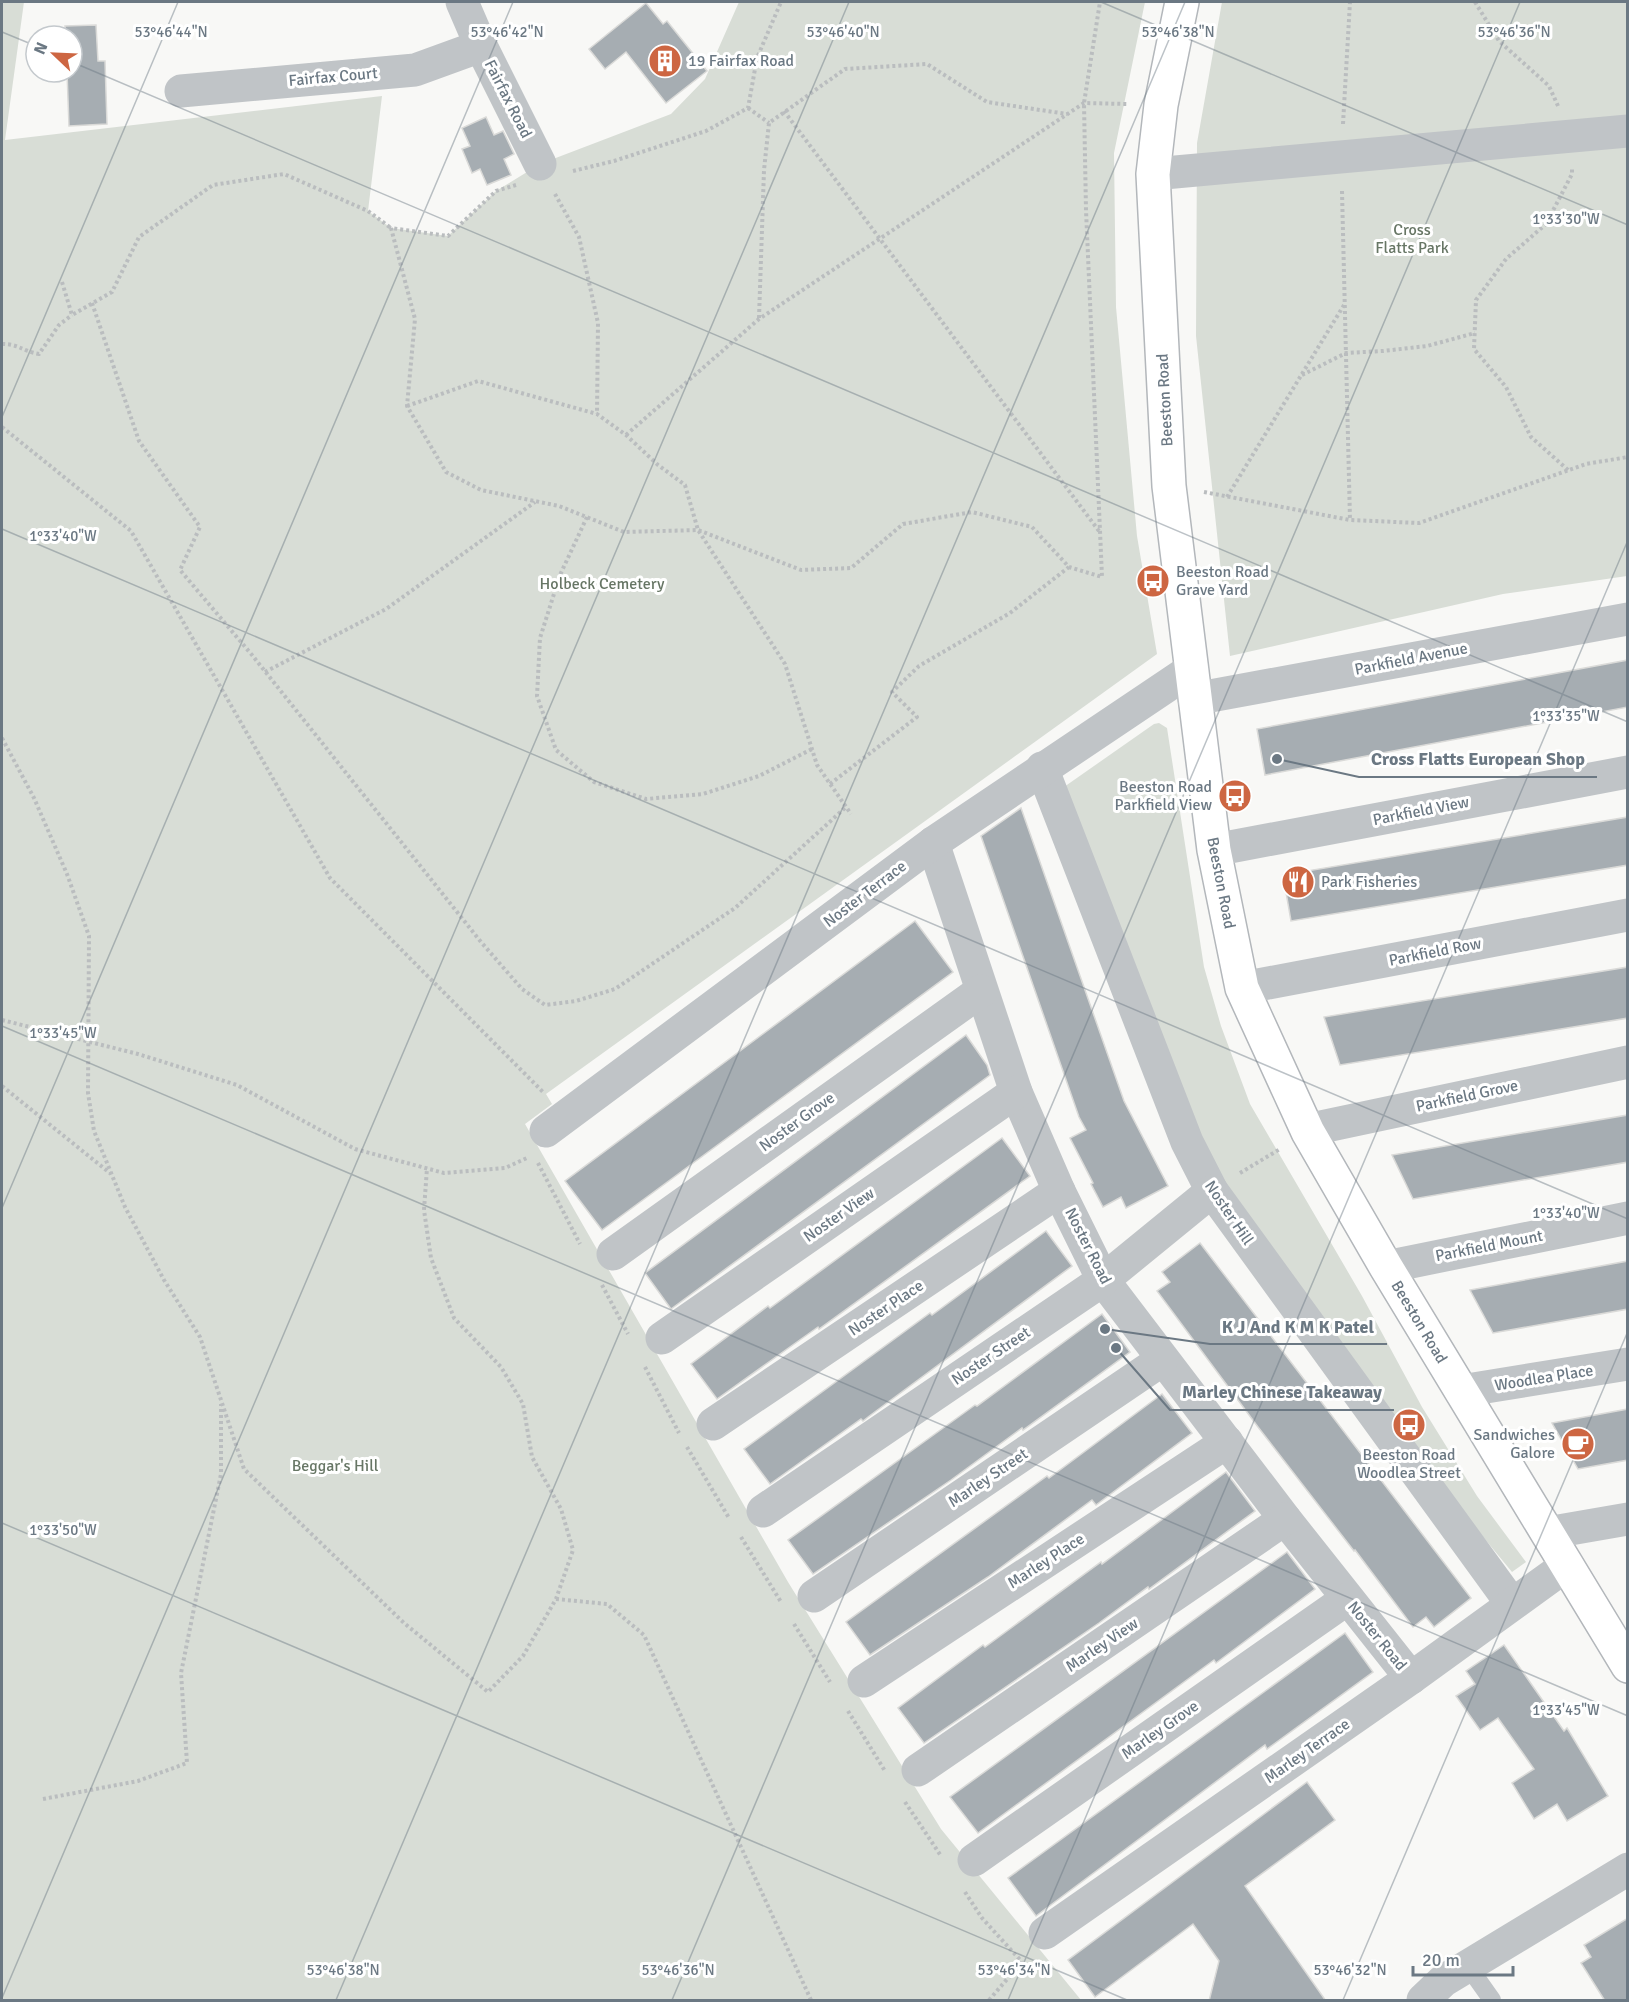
<svg xmlns="http://www.w3.org/2000/svg" width="1629" height="2002" font-family="Signika,sans-serif">
  <rect width="100%" height="100%" fill="#f8f8f6"/>
  <g fill="#d8ddd6">
    <path d="M2,2H24L5,140L382,96L368,211L391,228L448,236L496,191L540,164L671,114L705,79L739,2H1145L1114,153L1116,307L1137,536L1157,654L546,1094L552,1104L525,1124L788,1582L941,1829L1081,2000H2Z"/>
    <path d="M1222,2H1627V576L1503,594L1230,656L1196,336L1197,143Z"/>
    <path d="M1159,723L1167,728L1204,967L1221,1026L1250,1104L1362,1296L1422,1407L1477,1496L1526,1562L1512,1572L1372,1402L1213,1177L1064,787L1154,724Z"/>
  </g>
  <g fill="#a6adb2" stroke="#dadad8" stroke-width="1.5">
    <path d="M646,3L663,24L667,21L707,71L666,103L626,52L605,69L589,49Z"/>
    <path d="M96,25L98,61H105L107,124L69,126L67,72H72V36H66L65,26Z"/>
    <path d="M486,117L494,135L503,131L514,154L504,159L511,175L487,185L480,169L472,173L462,149L470,146L462,128Z"/>
    <path d="M1628,660V707L1265,775L1257,729Z"/>
    <path d="M1021,808L1124,1101L1168,1186L1126,1208L1121,1197L1103,1207L1091,1184L1093,1183L1070,1138L1086,1130L1079,1117L981,836Z"/>
    <path d="M1628,817V865L1291,921L1283,875Z"/>
    <path d="M915,921L953,972L602,1230L565,1181Z"/>
    <path d="M1628,967V1018L1340,1065L1324,1017Z"/>
    <path d="M966,1035L987,1065L990,1075L671,1309L645,1273Z"/>
    <path d="M1628,1115V1162L1413,1199L1392,1155Z"/>
    <path d="M1002,1138L1030,1176L819,1329L818,1327L717,1399L691,1364L768,1306L770,1308Z"/>
    <path d="M1046,1231L1072,1266L868,1417L863,1421L861,1419L770,1484L744,1449L930,1313L932,1315Z"/>
    <path d="M1200,1243L1471,1598L1434,1627L1426,1617L1413,1627L1355,1550L1354,1551L1258,1427L1157,1291L1170,1282L1162,1272Z"/>
    <path d="M1628,1261V1309L1493,1333L1470,1290Z"/>
    <path d="M1102,1314L1130,1352L1023,1430L1022,1428L951,1480L813,1574L788,1540L975,1405L977,1406Z"/>
    <path d="M1162,1394L1192,1433L1096,1505L1092,1500L988,1577L870,1655L846,1622L1047,1476L1049,1478Z"/>
    <path d="M1628,1409V1460L1578,1469L1552,1423Z"/>
    <path d="M1226,1472L1255,1511L1149,1589L1148,1587L1099,1623L924,1743L898,1708L983,1645L985,1647L1101,1562L1102,1564Z"/>
    <path d="M1287,1552L1315,1589L1216,1663L1214,1660L978,1833L950,1797Z"/>
    <path d="M1345,1633L1373,1672L1267,1749L1265,1745L1036,1916L1008,1878Z"/>
    <path d="M1504,1645L1564,1731L1567,1728L1608,1796L1567,1821L1557,1804L1534,1819L1512,1783L1534,1769L1498,1718L1480,1730L1456,1696L1475,1684L1466,1671Z"/>
    <path d="M1307,1782L1335,1820L1245,1886L1326,2001H1209L1219,1961L1193,1924L1095,1997L1068,1960Z"/>
    <path d="M1628,1918V2001H1605L1581,1963L1591,1957L1584,1945Z"/>
  </g>
  <g fill="none" stroke-linecap="round" stroke-linejoin="round">
    <defs>
      <path id="secondary" d="M1182,2L1161,105L1153,174L1169,486L1214,850L1242,988L1308,1132L1386,1267L1628,1666"/>
    </defs>
    <use href="#secondary" stroke="#b3b7bb" stroke-width="36"/>
    <g stroke="#babdbf" stroke-width="4" stroke-dasharray="3 3" stroke-linecap="butt">
      <path d="M1475,2L1499,41L1549,86L1558,106"/>
      <path d="M748,108L769,123"/>
      <path d="M784,111L1099,531"/>
      <path d="M1343,124L1350,2"/>
      <path d="M573,171L614,161L706,131L748,108L757,58L781,2"/>
      <path d="M516,185L496,191L448,236L391,228L415,319L407,406L446,472L481,490L559,506L624,532L698,530L801,570L851,568L903,524L972,512L1032,527L1069,567L1102,577L1086,210L1084,103L1100,2"/>
      <path d="M1342,191L1350,520"/>
      <path d="M555,194L579,237L598,323L597,414"/>
      <path d="M62,282L72,315L112,292L139,237L213,185L284,174L368,211L391,228"/>
      <path d="M92,303L139,441L200,527L180,570L252,655L481,942L522,989L545,1005L576,1001L615,989L735,908L846,807"/>
      <path d="M759,318L764,170L769,123L845,69L927,64L987,102L1067,114"/>
      <path d="M2,344C19,344 22,351 39,354L59,325L72,315"/>
      <path d="M1302,375L1346,353L1383,351L1427,346L1475,333"/>
      <path d="M407,406L478,381L597,414L626,435L658,465L685,485L698,530L785,664L817,765L851,814"/>
      <path d="M2,427L131,531L330,878L544,1093"/>
      <path d="M626,435L759,319L1084,103L1127,104"/>
      <path d="M1568,470L1531,437L1506,387L1474,349L1476,300L1506,259L1546,224L1572,174V168"/>
      <path d="M1204,492L1350,520L1419,523L1586,464L1628,457"/>
      <path d="M1227,497L1344,305"/>
      <path d="M587,517L560,575L540,638L537,696L556,750L594,782L646,799L703,794L759,776L812,749"/>
      <path d="M265,672L386,609L535,502"/>
      <path d="M2,738L34,798L67,874L89,936L88,1093L94,1131L125,1207L164,1280L200,1337L244,1469L404,1623L488,1692L523,1656L556,1599L573,1550L561,1509L532,1457L523,1404L501,1367L454,1318L431,1258L424,1210L427,1168"/>
      <path d="M830,784L917,717L892,692L919,666L1010,613L1069,567"/>
      <path d="M2,1020L138,1054L237,1085L355,1149L444,1173L505,1168L527,1158"/>
      <path d="M2,1086L111,1174"/>
      <path d="M538,1163L580,1244"/>
      <path d="M1240,1173L1280,1149"/>
      <path d="M602,1285L628,1334"/>
      <path d="M645,1367L679,1433"/>
      <path d="M687,1447L729,1518"/>
      <path d="M741,1537L781,1602"/>
      <path d="M556,1599L607,1604L644,1635L811,2000"/>
      <path d="M794,1624L830,1682"/>
      <path d="M848,1711L885,1771"/>
      <path d="M43,1799L138,1781L187,1763L181,1673L221,1474V1404"/>
      <path d="M905,1802L941,1856"/>
      <path d="M965,1892L982,1918L1022,1962"/>
      <path d="M989,2000L1022,1962"/>
    </g>
    <path stroke="#c0c4c7" stroke-width="18" d="M1468,1966L1492,2000"/>
    <g stroke="#c0c4c7" stroke-width="33">
      <path d="M462,2L481,46L540,164"/>
      <path d="M181,91L415,70L481,46"/>
      <path d="M1153,174L1628,131"/>
      <path d="M1194,699L1628,619"/>
      <path d="M1042,768L1187,1142L1212,1191L1512,1604"/>
      <path d="M933,843L1016,1092L1059,1191L1103,1280L1285,1519L1411,1678"/>
      <path d="M1214,850L1628,772"/>
      <path d="M1242,988L1628,915"/>
      <path d="M1307,1130L1628,1062"/>
      <path d="M546,1131L933,843L1192,669"/>
      <path d="M613,1254L981,991"/>
      <path d="M1386,1267L1628,1218"/>
      <path d="M662,1338L1016,1092"/>
      <path d="M1461,1391L1628,1364"/>
      <path d="M713,1424L1059,1191"/>
      <path d="M763,1511L1103,1280L1212,1191"/>
      <path d="M1547,1533L1628,1519"/>
      <path d="M814,1596L1162,1360"/>
      <path d="M864,1681L1227,1442"/>
      <path d="M918,1770L1285,1519"/>
      <path d="M974,1860L1347,1599"/>
      <path d="M1045,1933L1411,1678L1567,1565"/>
      <path d="M1423,2000L1443,1981L1628,1869"/>
    </g>
    <use href="#secondary" stroke="#fff" stroke-width="33"/>
  </g>
  <path fill="none" stroke="#6b7883" stroke-width="1.5" stroke-opacity="0.45" d="M1101,2L1628,225M2,32L36,46M72,62L1628,722M2,417L178,2M2,529L1628,1219M2,1026L1628,1716M2,1208L513,2M2,1523L1127,2000M2,1998L849,2M336,2000L1185,2M672,2000L1520,2M1008,2000L1628,540M1343,2000L1628,1331"/>
  <defs>
    <symbol id="building-disc" viewBox="-11 -11 22 22"><circle r="9.5" fill="#cd6642" stroke="#fff"/><path d="M-4-6H4V6H1V3H-1V6H-4ZM-2.5-4.3h1.7v1.8h-1.7ZM.8-4.3h1.7v1.8H.8ZM-2.5-1h1.7V.8h-1.7ZM.8-1h1.7V.8H.8Z" fill="#fff"/></symbol>
    <symbol id="bus-disc" viewBox="-11 -11 22 22"><circle r="9.5" fill="#cd6642" stroke="#fff"/><path d="M-5-6H5V4H4V6H2V4H-2V6H-4V4H-5ZM-3.5-4V0h7V-4ZM-3.5 1.2v1.5H-2V1.2ZM2 1.2v1.5H3.5V1.2Z" fill="#fff"/></symbol>
    <symbol id="restaurant-disc" viewBox="-11 -11 22 22"><circle r="9.5" fill="#cd6642" stroke="#fff"/><path d="M-5-6h1v4h1v-4h1v4h1v-4h1v5L-1.5 .5V6h-2V.5L-5-1ZM5-6V6H3V1.5H1.5Q1.5-4 5-6Z" fill="#fff"/></symbol>
    <symbol id="cafe-disc" viewBox="-11 -11 22 22"><circle r="9.5" fill="#cd6642" stroke="#fff"/><path d="M-5.5-4.5H6V0H3Q3 3.5 0 3.5H-2.5Q-5.5 3.5-5.5 0ZM3-3.2v2h1.7v-2ZM-6 4.5H4V6H-6Z" fill="#fff"/></symbol>
  </defs>
  <g fill-rule="evenodd">
    <use href="#building-disc" x="646" y="42" width="38" height="38"/>
    <use href="#bus-disc" x="1134" y="562" width="38" height="38"/>
    <use href="#bus-disc" x="1216" y="777" width="38" height="38"/>
    <use href="#restaurant-disc" x="1279" y="863" width="38" height="38"/>
    <use href="#bus-disc" x="1390" y="1406" width="38" height="38"/>
    <use href="#cafe-disc" x="1559" y="1425" width="38" height="38"/>
  </g>
  <g text-anchor="middle" dominant-baseline="central" stroke-width="6" stroke-linejoin="round" paint-order="stroke">
    <g font-size="16" fill="#6b7883" stroke="#fff" text-anchor="start">
      <text x="688" y="61">19 Fairfax Road</text>
      <text x="1176" y="572">Beeston Road<tspan x="1176" dy="18">Grave Yard</tspan></text>
      <text x="1212" y="787" text-anchor="end">Beeston Road<tspan x="1212" dy="18">Parkfield View</tspan></text>
      <text x="1321" y="882">Park Fisheries</text>
      <text x="1555" y="1435" text-anchor="end">Sandwiches<tspan x="1555" dy="18">Galore</tspan></text>
      <text x="1409" y="1455" text-anchor="middle">Beeston Road<tspan x="1409" dy="18">Woodlea Street</tspan></text>
    </g>
    <g font-size="16" fill="#6b7883" stroke="#fff">
      <text transform="translate(333 77) rotate(-5)">Fairfax Court</text>
      <text transform="translate(508 99) rotate(63)">Fairfax Road</text>
      <text transform="translate(1165 400) rotate(-93)">Beeston Road</text>
      <text transform="translate(1411 659) rotate(-11)">Parkfield Avenue</text>
      <text transform="translate(1421 811) rotate(-11)">Parkfield View</text>
      <text transform="translate(1221 883) rotate(79)">Beeston Road</text>
      <text transform="translate(865 894) rotate(-37)">Noster Terrace</text>
      <text transform="translate(1435 952) rotate(-11)">Parkfield Row</text>
      <text transform="translate(1467 1096) rotate(-12)">Parkfield Grove</text>
      <text transform="translate(797 1122) rotate(-36)">Noster Grove</text>
      <text transform="translate(1229 1213) rotate(56)">Noster Hill</text>
      <text transform="translate(839 1215) rotate(-35)">Noster View</text>
      <text transform="translate(1088 1246) rotate(63)">Noster Road</text>
      <text transform="translate(1489 1246) rotate(-11)">Parkfield Mount</text>
      <text transform="translate(886 1308) rotate(-34)">Noster Place</text>
      <text transform="translate(1419 1322) rotate(59)">Beeston Road</text>
      <text transform="translate(991 1356) rotate(-34)">Noster Street</text>
      <text transform="translate(1544 1378) rotate(-9)">Woodlea Place</text>
      <text transform="translate(988 1478) rotate(-34)">Marley Street</text>
      <text transform="translate(1046 1561) rotate(-33)">Marley Place</text>
      <text transform="translate(1377 1636) rotate(51)">Noster Road</text>
      <text transform="translate(1102 1645) rotate(-34)">Marley View</text>
      <text transform="translate(1160 1730) rotate(-35)">Marley Grove</text>
      <text transform="translate(1307 1751) rotate(-35)">Marley Terrace</text>
    </g>
    <g font-size="16" fill="#677665" stroke="#fff">
      <text x="1412" y="230">Cross<tspan x="1412" dy="18">Flatts Park</tspan></text>
      <text x="602" y="584">Holbeck Cemetery</text>
      <text x="335" y="1466">Beggar's Hill</text>
    </g>
  </g>
  <g font-size="15" text-anchor="middle" fill="#6b7883" stroke="#fff" stroke-width="6" stroke-linejoin="round" paint-order="stroke">
    <text x="507" y="37">53°46'42"N</text>
    <text x="171" y="37">53°46'44"N</text>
    <text x="843" y="37">53°46'40"N</text>
    <text x="1178" y="37">53°46'38"N</text>
    <text x="1514" y="37">53°46'36"N</text>
    <text x="1566" y="224">1°33'30"W</text>
    <text x="63" y="541">1°33'40"W</text>
    <text x="1566" y="721">1°33'35"W</text>
    <text x="63" y="1038">1°33'45"W</text>
    <text x="1566" y="1218">1°33'40"W</text>
    <text x="63" y="1535">1°33'50"W</text>
    <text x="1566" y="1715">1°33'45"W</text>
    <text x="343" y="1975">53°46'38"N</text>
    <text x="678" y="1975">53°46'36"N</text>
    <text x="1014" y="1975">53°46'34"N</text>
    <text x="1350" y="1975">53°46'32"N</text>
  </g>
  <path fill="none" stroke="#6b7883" stroke-width="2" d="M1277 759L1359 777H1597M1105 1329L1210 1344H1387M1116 1348L1170 1410H1394"/>
  <g fill="#6b7883" stroke="#fff" stroke-width="2">
    <circle cx="1277" cy="759" r="6"/>
    <circle cx="1105" cy="1329" r="6"/>
    <circle cx="1116" cy="1348" r="6"/>
  </g>
  <g font-size="18" text-anchor="middle" font-weight="bold" fill="#6b7883" stroke="#fff" stroke-width="6" stroke-linejoin="round" paint-order="stroke">
    <text x="1478" y="765">Cross Flatts European Shop</text>
    <text x="1298" y="1333">K J And K M K Patel</text>
    <text x="1282" y="1398">Marley Chinese Takeaway</text>
  </g>
  <rect width="1629" height="2002" fill="none" stroke="#6b7883" stroke-width="6"/>
  <g transform="translate(54 54) rotate(293)"><circle r="28" fill="#ffffff" stroke="#c4c9cd" stroke-width="1.5"/>
  <path d="M0-4.5L10 22L0 15L-10 22Z" fill="#cd6642"/>
  <text y="-9" font-size="16" font-weight="bold" text-anchor="middle" fill="#6b7883">N</text>
  </g>
  <path d="M1413 1966v9h100v-9" fill="none" stroke="#6b7883" stroke-width="3"/>
  <text x="1422" y="1966" font-size="18" fill="#6b7883" stroke="#ffffff" stroke-width="4.5" paint-order="stroke">20 m</text>
</svg>
